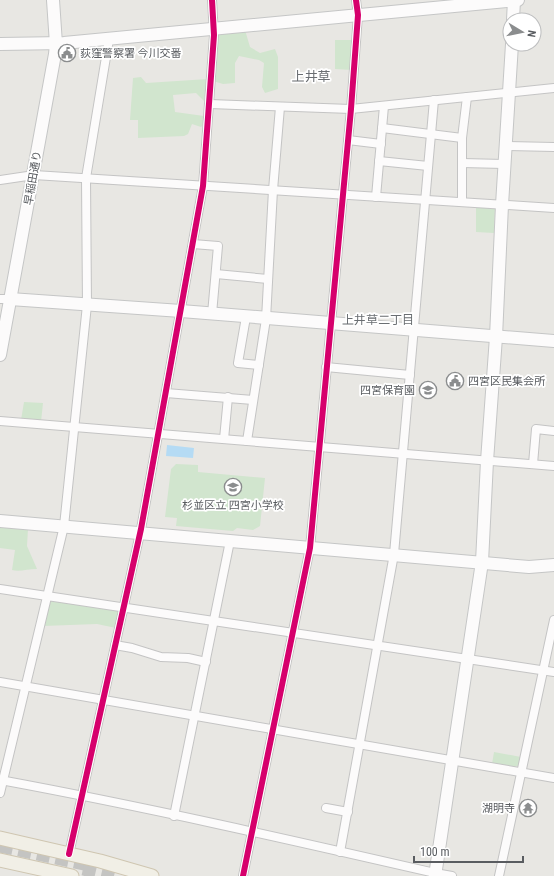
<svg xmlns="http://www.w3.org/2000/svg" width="554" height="876" font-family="'Roboto Condensed','Noto Sans JP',sans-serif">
  <rect width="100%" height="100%" fill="#e8e7e3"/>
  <g fill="#d1e5ce">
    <path d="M245,30L250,47L260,53L275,49L278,57V89L265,93L262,87L264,63L259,60L239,56L235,63V83L223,84L213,81L216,33Z"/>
    <path d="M335,40H353L352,70L335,69Z"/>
    <path d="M141,77L146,83L208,79L204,101L196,93L173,95L175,112L204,116V124L201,127L192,124L188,134L184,136L138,138V120H130L133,78Z"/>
    <path d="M476,205L495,206L494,233L476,232Z"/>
    <path d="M24,402L43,403L41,422L21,420Z"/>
    <path d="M176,464L198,465V472L265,478L260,526L253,530L237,528L233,531L176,526L177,518L165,517L171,469Z"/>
    <path d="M0,526L28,529L27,546L37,569C28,569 19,572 12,570L15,550L0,548Z"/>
    <path d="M51,601L120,611L116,628L97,624L43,626L49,602Z"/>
    <path d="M494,752L521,757L520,765L514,767L492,764Z"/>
  </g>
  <path fill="#b5dbf4" d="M167,445L194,448L193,458L166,456Z"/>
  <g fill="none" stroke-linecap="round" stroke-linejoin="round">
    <g stroke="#c4c4c2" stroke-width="13" stroke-dasharray="13 6" stroke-linecap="butt">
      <path d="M0,846L94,866"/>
      <path d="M83,869L114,876"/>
    </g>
    <defs>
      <g id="street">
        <path d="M210,104L351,109L554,88"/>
        <path d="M382,128L462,138"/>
        <path d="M348,140L381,144"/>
        <path d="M506,146L554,147"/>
        <path d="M379,161L428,166"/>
        <path d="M462,163L504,164"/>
        <path d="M0,180L34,175L554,208"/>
        <path d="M376,197L384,106"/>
        <path d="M462,202V138L467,97"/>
        <path d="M193,244L218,246L212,314"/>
        <path d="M216,274L268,279"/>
        <path d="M0,299H10"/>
        <path d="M246,317L238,363L259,365"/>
        <path d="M326,367L410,375"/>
        <path d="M166,393L253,400"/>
        <path d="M0,421L554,466"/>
        <path d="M224,439L228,397"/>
        <path d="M247,441L266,319L273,190L280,107"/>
        <path d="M533,464L536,429L554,431"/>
        <path d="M0,589L554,672"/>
        <path d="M115,645L132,648L161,657L188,658L206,662"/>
        <path d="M0,682L554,778"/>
        <path d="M0,780C146,807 291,840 435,873L452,876"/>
        <path d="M0,793L64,526L87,305L86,178L109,39"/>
        <path d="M326,808L348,812"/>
        <path d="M174,816L230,541"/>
        <path d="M340,852L394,554L434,100"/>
        <path d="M69,854L141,529L203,186L214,35L212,0"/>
        <path d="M243,876L310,548L351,109L358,15L356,0"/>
        <path d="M499,876L554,620"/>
      </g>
      <g id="secondary">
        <path d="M513,20L514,0"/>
        <path d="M0,44L64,43L518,0"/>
        <path d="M10,299L181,311L554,341"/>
        <path d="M0,355L55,54L56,44L53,0"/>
        <path d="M0,521L529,567L554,565"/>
        <path d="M435,876L482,562L487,461L496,337L502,205L512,44"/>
      </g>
      <g id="primary">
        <path d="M0,838L100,861L152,876"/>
        <path d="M0,860L72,876"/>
      </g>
    </defs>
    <use href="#street" stroke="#c4c4c4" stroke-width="10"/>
    <use href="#secondary" stroke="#c5c6c6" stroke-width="14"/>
    <use href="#primary" stroke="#cfc6b1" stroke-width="15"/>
    <use href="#street" stroke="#fcfbfb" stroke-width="8"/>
    <use href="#secondary" stroke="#fcfbfb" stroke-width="12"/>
    <use href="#primary" stroke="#f1efe6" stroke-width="13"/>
    <defs>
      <g id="cycleway">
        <path d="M69,854L141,529L203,186L214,35L212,0"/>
        <path d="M243,876L310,548L351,109L358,15L356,0"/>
      </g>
    </defs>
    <use href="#cycleway" stroke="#fff" stroke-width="8"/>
    <use href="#cycleway" stroke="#d6006c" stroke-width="6"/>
  </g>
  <defs>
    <symbol id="civic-ring" viewBox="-11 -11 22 22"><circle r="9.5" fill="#fff" stroke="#8b8d8e" stroke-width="1.5"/><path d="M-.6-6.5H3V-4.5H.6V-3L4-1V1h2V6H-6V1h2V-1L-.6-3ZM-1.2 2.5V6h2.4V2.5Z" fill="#8b8d8e"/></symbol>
    <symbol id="school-ring" viewBox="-11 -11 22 22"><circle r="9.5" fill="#fff" stroke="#8b8d8e" stroke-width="1.5"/><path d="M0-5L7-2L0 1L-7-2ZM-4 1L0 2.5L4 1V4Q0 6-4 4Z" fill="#8b8d8e"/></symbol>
    <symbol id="temple-ring" viewBox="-11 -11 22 22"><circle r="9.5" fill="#fff" stroke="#8b8d8e" stroke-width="1.5"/><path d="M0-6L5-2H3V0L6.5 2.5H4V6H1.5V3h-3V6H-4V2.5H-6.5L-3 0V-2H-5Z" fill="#8b8d8e"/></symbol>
  </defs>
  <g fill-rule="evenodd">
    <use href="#civic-ring" x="57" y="43" width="20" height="20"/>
    <use href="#civic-ring" x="445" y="371" width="20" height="20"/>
    <use href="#school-ring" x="418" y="380" width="20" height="20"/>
    <use href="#school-ring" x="223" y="477" width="20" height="20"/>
    <use href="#temple-ring" x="518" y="798" width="20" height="20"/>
  </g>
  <g text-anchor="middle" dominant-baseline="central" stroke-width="3.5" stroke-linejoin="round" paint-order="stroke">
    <g font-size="11" fill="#595c60" stroke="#fff" text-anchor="start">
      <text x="80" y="53">荻窪警察署 今川交番</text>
      <text x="468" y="381">四宮区民集会所</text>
      <text x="415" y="390" text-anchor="end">四宮保育園</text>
      <text x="233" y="505" text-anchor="middle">杉並区立 四宮小学校</text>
      <text x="515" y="808" text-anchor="end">湖明寺</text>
    </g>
    <g font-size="11" fill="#595c60" stroke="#fff">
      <text transform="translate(33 178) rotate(-80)">早稲田通り</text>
    </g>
    <g font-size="12" fill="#6a6e72" stroke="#fff">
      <text x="378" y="320">上井草二丁目</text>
    </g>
    <g font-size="13" fill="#6a6e72" stroke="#fff">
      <text x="311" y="76">上井草</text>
    </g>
  </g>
  <g transform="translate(522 32) rotate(100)"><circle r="19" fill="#ffffff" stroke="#bdbebf"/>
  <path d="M0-3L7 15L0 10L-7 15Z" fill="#8b8d8e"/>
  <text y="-6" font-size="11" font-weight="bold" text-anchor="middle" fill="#595c60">N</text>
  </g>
  <path d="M414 856v6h109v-6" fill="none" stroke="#595c60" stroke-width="2"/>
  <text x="420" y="856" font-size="12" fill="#595c60" stroke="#ffffff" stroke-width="3" paint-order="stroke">100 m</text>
</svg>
